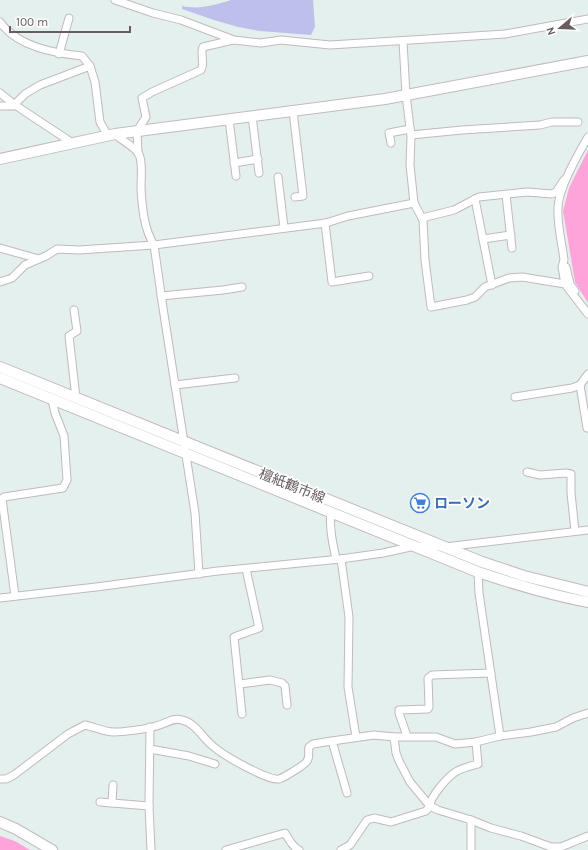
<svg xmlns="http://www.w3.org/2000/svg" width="588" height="850" font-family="Karla,'Noto Sans JP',sans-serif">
  <rect width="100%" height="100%" fill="#e4f0ed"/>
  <path fill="#bebfea" d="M231,0H313L315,27L311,35L260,31L238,27L214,20L182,9V6C199,10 215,5 231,0Z"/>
  <g fill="#ffa4db">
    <path d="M588,150V303L575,282L563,211L569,188Z"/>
    <path d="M0,836L15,841L30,850H0Z"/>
  </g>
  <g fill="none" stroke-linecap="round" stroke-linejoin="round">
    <defs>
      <g id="street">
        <path d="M115,0L153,13L181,20L234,40L261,43L281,40L330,45L443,38L505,34L588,19"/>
        <path d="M0,22C18,47 54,53 82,56L90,66L95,82L100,122L108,136"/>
        <path d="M59,54L69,18"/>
        <path d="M0,93L15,105L74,144"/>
        <path d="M0,106H13L25,94L40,85L90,66"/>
        <path d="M293,111L303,196L295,197"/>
        <path d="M252,116L259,173"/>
        <path d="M229,119L236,176"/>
        <path d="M115,134C122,141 134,146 139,154C143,163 141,178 141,188C142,207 144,229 154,245L163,308L195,513L199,574"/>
        <path d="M411,135L462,130L540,125L552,122H578"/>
        <path d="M391,143L389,133L410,129"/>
        <path d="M138,153L137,131L146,117L142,98L152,92L201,70C205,63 200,54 203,47L233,40"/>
        <path d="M234,163L258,159"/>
        <path d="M278,177L284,228"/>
        <path d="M506,195L512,248"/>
        <path d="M475,199L492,285"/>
        <path d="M414,203L423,220L425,260L431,307L467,300L475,297L485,287L509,278L522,277L565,284L588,314"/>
        <path d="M422,218L454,210L479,197L527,192L552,194L556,192L564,180L566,179"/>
        <path d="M325,223L332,282L369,276"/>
        <path d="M483,239L511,235"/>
        <path d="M0,248L39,259"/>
        <path d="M566,267L570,284L575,291"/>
        <path d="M0,282L12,278L25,265L46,256L57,249L79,250L154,245L326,223L348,216L414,203L410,165L411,136L406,95L403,41"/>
        <path d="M565,284L562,267L564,260C562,243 557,225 558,208C558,189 578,154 588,137"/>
        <path d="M161,296L223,290L242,287"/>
        <path d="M74,310L77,331L69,336L76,398"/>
        <path d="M175,385L235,378"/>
        <path d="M515,397L572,388L580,385"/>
        <path d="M587,428L580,385L588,374"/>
        <path d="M527,472L540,475L566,473L571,474V493L575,531"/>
        <path d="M0,499H2L15,596"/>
        <path d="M2,499L4,497L63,488L67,480L64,436L55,413L52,400"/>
        <path d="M331,512C329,528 333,544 336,559"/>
        <path d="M341,559L349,617L348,687L356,737"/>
        <path d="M0,598L96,587L218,571L341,559L383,553L415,546L445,547L588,530"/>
        <path d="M240,684L270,680L282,683L285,686L287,705"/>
        <path d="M242,714L234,637L259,628L246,569"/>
        <path d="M150,727L149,806L151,850"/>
        <path d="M407,736L399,713V710L428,709L429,707L428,678L432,675L491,673"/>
        <path d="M500,736L531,732L556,727L573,718L588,713"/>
        <path d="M394,737L396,753L399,761L410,782L430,806L438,810L471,820L491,828L521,836L551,847H561L588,836"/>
        <path d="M332,741L347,793"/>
        <path d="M150,749L189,756L215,764"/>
        <path d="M0,779H6L14,775L68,734L85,725C95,727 104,732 114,732C123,732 148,729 156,726C166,724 172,717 182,720C196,723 203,739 214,747C223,755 268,781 279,779C283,778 305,765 307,761C310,757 308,752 309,747L313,744L325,742L374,735L394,737H436L455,744L476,742L500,736L479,593L478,572"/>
        <path d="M100,802L149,806"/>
        <path d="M112,803L113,785"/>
        <path d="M471,820V850"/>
        <path d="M226,850L285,833C289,839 292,847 299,850"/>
        <path d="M341,850L350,845L367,820L374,818L391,822L426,811L430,806C430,797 446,779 454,773C461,768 470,766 478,764L476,742"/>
      </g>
      <g id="secondary">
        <path d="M0,159L115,134L385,99L588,61"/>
        <path d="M0,367L482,562L524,576L588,592"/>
        <path d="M0,378L478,572C514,584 550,595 588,602"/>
        <path d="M0,822L16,829L52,850"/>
      </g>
    </defs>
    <use href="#street" stroke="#c1b9bc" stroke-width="9"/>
    <use href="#secondary" stroke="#c3b9be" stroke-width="12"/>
    <use href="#street" stroke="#fff" stroke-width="7"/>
    <use href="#secondary" stroke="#fff" stroke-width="10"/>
  </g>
  <defs>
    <symbol id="supermarket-ring" viewBox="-11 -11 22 22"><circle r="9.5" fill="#fff" stroke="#3f7fe0" stroke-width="1.5"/><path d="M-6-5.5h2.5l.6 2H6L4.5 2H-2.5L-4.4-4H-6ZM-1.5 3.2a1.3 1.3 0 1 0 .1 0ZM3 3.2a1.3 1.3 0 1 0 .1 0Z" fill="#3f7fe0"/></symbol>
  </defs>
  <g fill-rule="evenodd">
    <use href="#supermarket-ring" x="409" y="492" width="22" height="22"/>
  </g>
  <g text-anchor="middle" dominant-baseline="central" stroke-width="3.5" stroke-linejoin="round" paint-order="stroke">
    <g font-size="14" fill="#665c61" stroke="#fff">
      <text transform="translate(292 486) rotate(22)">檀紙鶴市線</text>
    </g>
    <g font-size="14" font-weight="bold" fill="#366cbe" stroke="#fff" text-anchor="start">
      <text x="434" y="503">ローソン</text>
    </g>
  </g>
  <g transform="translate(560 28) rotate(251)" stroke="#ffffff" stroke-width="3" paint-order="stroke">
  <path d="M0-3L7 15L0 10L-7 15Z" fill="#665c61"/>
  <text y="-6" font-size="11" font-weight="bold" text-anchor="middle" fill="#665c61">N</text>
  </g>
  <path d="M10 26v6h120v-6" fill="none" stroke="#665c61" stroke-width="2"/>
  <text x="16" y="26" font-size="12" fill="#665c61" stroke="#ffffff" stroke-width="3" paint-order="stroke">100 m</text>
</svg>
